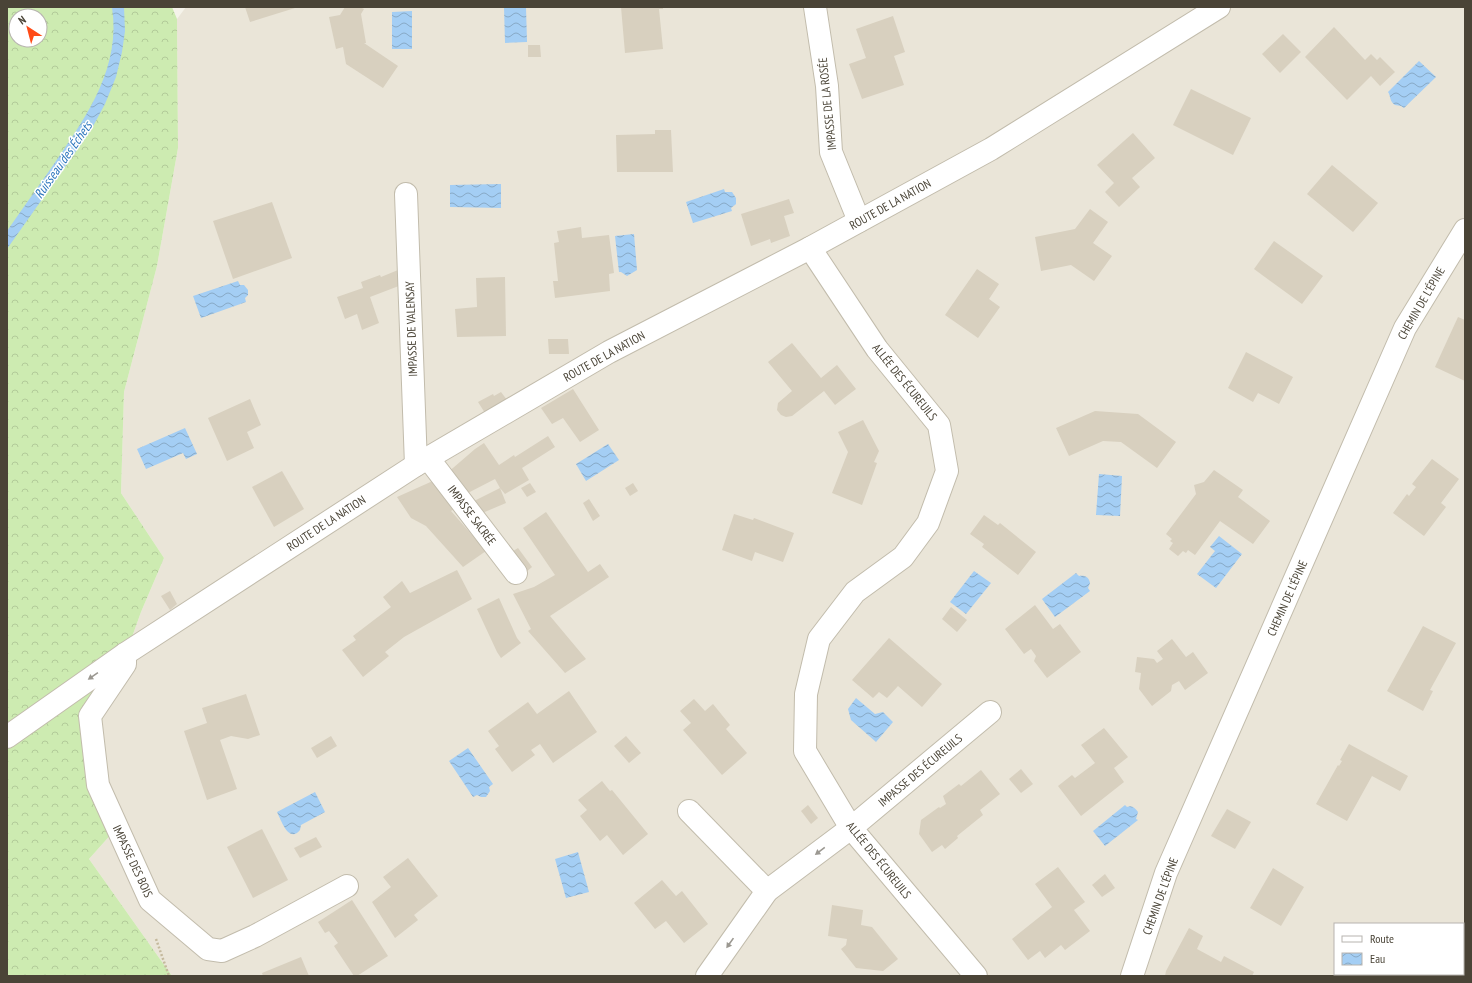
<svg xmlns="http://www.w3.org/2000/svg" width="1472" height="983" font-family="'PT Sans Narrow',sans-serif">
  <defs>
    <pattern id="forest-crowns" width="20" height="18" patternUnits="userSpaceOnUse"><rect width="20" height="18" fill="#cdebb1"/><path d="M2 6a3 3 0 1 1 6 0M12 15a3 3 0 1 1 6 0" fill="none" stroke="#b2cb99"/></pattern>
    <pattern id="water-waves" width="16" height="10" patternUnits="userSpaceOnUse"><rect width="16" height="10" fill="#a4cef4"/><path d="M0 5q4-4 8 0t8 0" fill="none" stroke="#88a9c6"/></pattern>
  </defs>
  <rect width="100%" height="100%" fill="#f5f3ea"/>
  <path fill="#eae5d8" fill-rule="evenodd" d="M186,7H1465V976H172L89,859L122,822L93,745L141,612L164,558L121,493L124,392L157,266L178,148L177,19ZM1335,924H1463V974H1335Z"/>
  <path fill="url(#forest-crowns)" fill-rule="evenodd" d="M7,7H172L177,19L178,148L157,266L124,392L121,493L164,558L141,612L93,745L122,822L89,859L172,976H7ZM16,16H40V40H16Z"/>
  <g fill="url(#water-waves)">
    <path d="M112,7H124L125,31L122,52L116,77L105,104L91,130L7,249V231C23,208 40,184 56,161C88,114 121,67 112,7Z"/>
    <path d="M504,7H526L527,42L505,43Z"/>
    <path d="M412,11V49H392V12Z"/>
    <path d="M1419,61L1436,77L1404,108L1401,106L1395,105C1389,101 1391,96 1388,92Z"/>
    <path d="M501,184V208L450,207V185Z"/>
    <path d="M724,189L725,192H732L736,198V204L731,208L732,211L693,223L686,202Z"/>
    <path d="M634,234L637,270L627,276L621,272H619L615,236Z"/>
    <path d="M238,281L240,285H244L248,290V295L245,298L246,302L201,318L193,296Z"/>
    <path d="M185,428L197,454L186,459L183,453L146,469L137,449Z"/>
    <path d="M608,444L619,460L586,481L576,464Z"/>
    <path d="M1099,474L1122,476L1120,516L1096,515Z"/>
    <path d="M1219,536L1242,554L1216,588L1197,574L1215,551L1210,547Z"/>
    <path d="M974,571L991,583L966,614L950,602Z"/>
    <path d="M1076,573L1079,576C1085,575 1089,577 1090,583L1088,588L1090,591L1055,617L1042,599Z"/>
    <path d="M856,698L875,714L883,712L893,722L876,742L851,720L848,709Z"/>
    <path d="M468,748L493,784L489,787L490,791L486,797H481L477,795L473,797L449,761Z"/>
    <path d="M315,792L325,812L301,825L300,830C289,844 281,820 277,812Z"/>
    <path d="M1125,805L1127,807C1132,805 1135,808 1138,812L1136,819L1138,820L1105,846L1093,831Z"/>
    <path d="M578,852L589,892L566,898L555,859Z"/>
  </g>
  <g fill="#d8d0bf">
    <path d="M245,7H295V8L250,22Z"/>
    <path d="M345,7H360L364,9L361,14L366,43H364L398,66L383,88L346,64L343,47L336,49L329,17L340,15Z"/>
    <path d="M621,7H663V9H659L663,49L625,53Z"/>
    <path d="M893,16L905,52L894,56L904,85L862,99L849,64L866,58L856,29Z"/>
    <path d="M1334,27L1365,60L1371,54L1377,60L1380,57L1395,72L1380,86L1371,76L1347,100L1305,57Z"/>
    <path d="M1283,34L1301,52L1280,73L1262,54Z"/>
    <path d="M528,45H540L541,57H528Z"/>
    <path d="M1191,89L1251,118L1233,155L1173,125Z"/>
    <path d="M655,130H671L673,172H617L616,135L655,134Z"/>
    <path d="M1133,133L1155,158L1132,178L1140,187L1119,207L1105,192L1114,183L1097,165Z"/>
    <path d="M1332,165L1378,203L1353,232L1307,194Z"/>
    <path d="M789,199L794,213L784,216L790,236L771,243L770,239L751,246L741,214Z"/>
    <path d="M272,202L292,258L233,279L213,221Z"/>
    <path d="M1090,209L1108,222L1093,243L1112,256L1094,281L1071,265L1041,271L1035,237L1075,229Z"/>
    <path d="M581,227L582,238L609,235L614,273L609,274L610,291L555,298L553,281H558L554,243L559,242L557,231Z"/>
    <path d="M1274,241L1323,276L1302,304L1254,269Z"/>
    <path d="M977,269L999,284L989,299L1000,307L978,338L945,315Z"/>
    <path d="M398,270L404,284L370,297L379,323L362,330L357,314L345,319L337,297L363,288L361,282L380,275L381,277Z"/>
    <path d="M505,277L506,336L457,337L455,309L477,307L476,278Z"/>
    <path d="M1458,317L1465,320V381L1435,367Z"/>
    <path d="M548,339H568L569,354H549Z"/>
    <path d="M792,343L821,378L837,365L856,389L835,405L824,391L792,416L786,417L781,415L777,410L778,403L792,391L768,362Z"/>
    <path d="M1246,352L1293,377L1279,404L1258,393L1253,402L1228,388Z"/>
    <path d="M573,389L599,430L580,442L563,418L552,424L541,408Z"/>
    <path d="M501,392L507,400L485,413L478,402L493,394L494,396Z"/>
    <path d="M250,399L261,425L247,432L254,448L227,461L208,418Z"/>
    <path d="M1095,411L1138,414L1176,442L1157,468L1121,442L1103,441L1069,456L1056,428Z"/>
    <path d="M863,420L879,451L874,462L877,463L862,505L832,493L848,452L838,432Z"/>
    <path d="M548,436L555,447L522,468L529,480L505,494L500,488L506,503L480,514L474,501L500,488L495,479L464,495L446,474L475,449L484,443L499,465L514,455L515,457Z"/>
    <path d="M1432,459L1459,479L1441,503L1446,507L1424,536L1393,513L1407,494L1409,496L1416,487L1412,484Z"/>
    <path d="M1214,470L1243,490L1238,497L1270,521L1253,544L1220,521L1195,555L1188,550L1186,553L1183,551L1178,556L1169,549L1173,543L1170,541L1172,539L1166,534L1196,494L1194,485L1204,482Z"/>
    <path d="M282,471L304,509L274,527L252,487Z"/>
    <path d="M435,480L454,509L451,511L486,551L463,567L426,526L411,518L397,497Z"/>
    <path d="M530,483L536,492L527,497L521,488Z"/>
    <path d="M633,483L638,491L630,496L625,488Z"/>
    <path d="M589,499L600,516L593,521L583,503Z"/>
    <path d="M546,512L588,572L600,564L609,577L550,616L586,659L565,673L528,631L531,629L513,594L534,587L555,575L523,528Z"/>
    <path d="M734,514L753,520L754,518L794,533L783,562L755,552L752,561L722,550Z"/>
    <path d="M984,515L998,525L1000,523L1036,552L1018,575L982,547L984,544L970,534Z"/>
    <path d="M518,548L532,567L525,573L510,553Z"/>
    <path d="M457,570L472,599L404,637L385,652L389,656L363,677L342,650L356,640L353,636L391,607L383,597L402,581L410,593Z"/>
    <path d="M170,591L177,604L170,610L161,596Z"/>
    <path d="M499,598L517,638L521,643L501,658L497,652L477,609Z"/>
    <path d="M1035,605L1053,629L1060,624L1081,652L1047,678L1034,661L1036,656L1031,649L1024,654L1005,629Z"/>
    <path d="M951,607L967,620L957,632L942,619Z"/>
    <path d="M1423,626L1456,643L1430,690L1433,691L1423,711L1387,691Z"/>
    <path d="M889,638L942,684L922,707L898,686L887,698L879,692L873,698L852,680Z"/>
    <path d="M1172,639L1186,657L1193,652L1208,673L1185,690L1179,681L1172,685L1171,691L1152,706L1139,689L1141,673L1135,672L1137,657L1154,659L1157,663L1163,659L1157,651Z"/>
    <path d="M569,691L597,732L553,763L540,744L531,750L535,755L512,772L495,749L499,746L488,731L528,702L537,714Z"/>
    <path d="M246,694L260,735L248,739L231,736L220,740L237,789L207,800L184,731L207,723L202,708Z"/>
    <path d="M694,699L705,711L713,704L730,725L726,729L747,753L722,775L683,730L691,723L680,711Z"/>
    <path d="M1104,728L1128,757L1114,768L1124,782L1081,816L1058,786L1072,775L1075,778L1095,763L1081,745Z"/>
    <path d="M331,736L337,746L317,758L311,748Z"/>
    <path d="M626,736L641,753L629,763L614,746Z"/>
    <path d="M1349,744L1408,776L1400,791L1372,776L1347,821L1316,804L1338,765L1339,766L1342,761L1340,760Z"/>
    <path d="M1021,769L1033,784L1021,793L1009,779Z"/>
    <path d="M981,770L1000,794L980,810L983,815L957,836L958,838L945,849L942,845L932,852L919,834L921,820L939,807L940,808L946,804L943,796L959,784L961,786Z"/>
    <path d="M602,781L610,791L612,790L648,834L623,855L607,835L600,841L580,816L587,810L578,800Z"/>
    <path d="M808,805L818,818L811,824L801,811Z"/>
    <path d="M1227,809L1251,822L1235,849L1211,836Z"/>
    <path d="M262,829L288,880L253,898L227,847Z"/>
    <path d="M316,837L322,847L300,858L294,848Z"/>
    <path d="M408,858L438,896L414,915L418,920L395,938L372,902L391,887L383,877Z"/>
    <path d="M1058,867L1085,902L1074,910L1090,931L1065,950L1061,945L1045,958L1040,951L1028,960L1012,939L1052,907L1035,884Z"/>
    <path d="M1273,868L1304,887L1281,926L1250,908Z"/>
    <path d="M1105,874L1115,888L1102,897L1092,885Z"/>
    <path d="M662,880L676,896L682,891L708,924L684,943L666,921L655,929L634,903Z"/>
    <path d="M352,900L388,956L357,976H354L334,946L338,943L329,931L325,933L318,922Z"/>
    <path d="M832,905L863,910L861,925L872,927L898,959L883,971L856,968L841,949L846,945L847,939L828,936Z"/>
    <path d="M1189,928L1203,936L1197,949L1221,962L1224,956L1254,972L1252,976H1165L1166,971Z"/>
    <path d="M301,957L309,976H263L262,973Z"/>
  </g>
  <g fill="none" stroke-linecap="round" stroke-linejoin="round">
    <defs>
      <g id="minor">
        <path d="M815,7L827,86L831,152L859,221"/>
        <path d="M406,194L416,465"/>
        <path d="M810,248L877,349L939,425L947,471L928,523L903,557L855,592L819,639L806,694L805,751L851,828L976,976"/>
        <path d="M428,458L516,573"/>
        <path d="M125,654V664L90,716L98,785L150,900L208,949L222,951L255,936L347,886"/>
        <path d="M7,737L125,654L416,465L609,352L810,248L991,149L1219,7"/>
        <path d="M689,811L767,891"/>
        <path d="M707,976L767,891L851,828L990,712"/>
        <path d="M1132,976L1166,873L1405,328L1465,230"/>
      </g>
    </defs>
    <use href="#minor" stroke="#c2bcac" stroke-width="24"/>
    <path stroke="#c4b99c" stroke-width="2.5" stroke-dasharray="2 2" stroke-linecap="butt" d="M156,939L169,976"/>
    <use href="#minor" stroke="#fff" stroke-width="22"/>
  </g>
  <defs><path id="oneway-solid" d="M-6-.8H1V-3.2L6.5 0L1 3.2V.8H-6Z"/></defs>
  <g fill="#9b9891">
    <use href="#oneway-solid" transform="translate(93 676) rotate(145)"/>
    <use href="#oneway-solid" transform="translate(820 851) rotate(143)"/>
    <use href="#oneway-solid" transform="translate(730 943) rotate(125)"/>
  </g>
  <g text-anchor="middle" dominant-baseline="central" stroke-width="3" stroke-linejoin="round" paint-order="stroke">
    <g font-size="12" fill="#4a4437" stroke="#fff">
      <text transform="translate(827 104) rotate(-96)">IMPASSE DE LA ROSÉE</text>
      <text transform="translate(890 204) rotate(-29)">ROUTE DE LA NATION</text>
      <text transform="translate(1421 303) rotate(-60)">CHEMIN DE L'ÉPINE</text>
      <text transform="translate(411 329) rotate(-92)">IMPASSE DE VALENSAY</text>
      <text transform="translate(604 356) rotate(-29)">ROUTE DE LA NATION</text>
      <text transform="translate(905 382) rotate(51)">ALLÉE DES ÉCUREUILS</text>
      <text transform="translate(472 515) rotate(53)">IMPASSE SACRÉE</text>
      <text transform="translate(326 523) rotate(-33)">ROUTE DE LA NATION</text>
      <text transform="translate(1287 598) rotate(-66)">CHEMIN DE L'ÉPINE</text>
      <text transform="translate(920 770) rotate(-40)">IMPASSE DES ÉCUREUILS</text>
      <text transform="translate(879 860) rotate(51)">ALLÉE DES ÉCUREUILS</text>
      <text transform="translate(133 861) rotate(65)">IMPASSE DES BOIS</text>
      <text transform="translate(1160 896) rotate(-70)">CHEMIN DE L'ÉPINE</text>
    </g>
    <g font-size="13" font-style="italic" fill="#2a74bc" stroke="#fff">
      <text transform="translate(63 160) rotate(-55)">Ruisseau des Échets</text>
    </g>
  </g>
  <rect width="1472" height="983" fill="none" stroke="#4a4437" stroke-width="16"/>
  <rect x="1334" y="923" width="130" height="52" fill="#ffffff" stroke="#b7b4af"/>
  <rect x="1342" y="936" width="20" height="6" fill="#ffffff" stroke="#b7b4af"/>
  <text x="1370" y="943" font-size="12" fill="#4a4437">Route</text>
  <rect x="1342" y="953" width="20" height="12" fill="url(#water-waves)" stroke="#b7b4af"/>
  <text x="1370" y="963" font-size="12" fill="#4a4437">Eau</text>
  <g transform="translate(28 28) rotate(324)"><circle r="19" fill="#ffffff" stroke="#b7b4af"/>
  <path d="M0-3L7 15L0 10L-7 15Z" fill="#ff4b17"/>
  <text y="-6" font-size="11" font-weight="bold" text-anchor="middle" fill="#4a4437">N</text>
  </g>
</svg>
